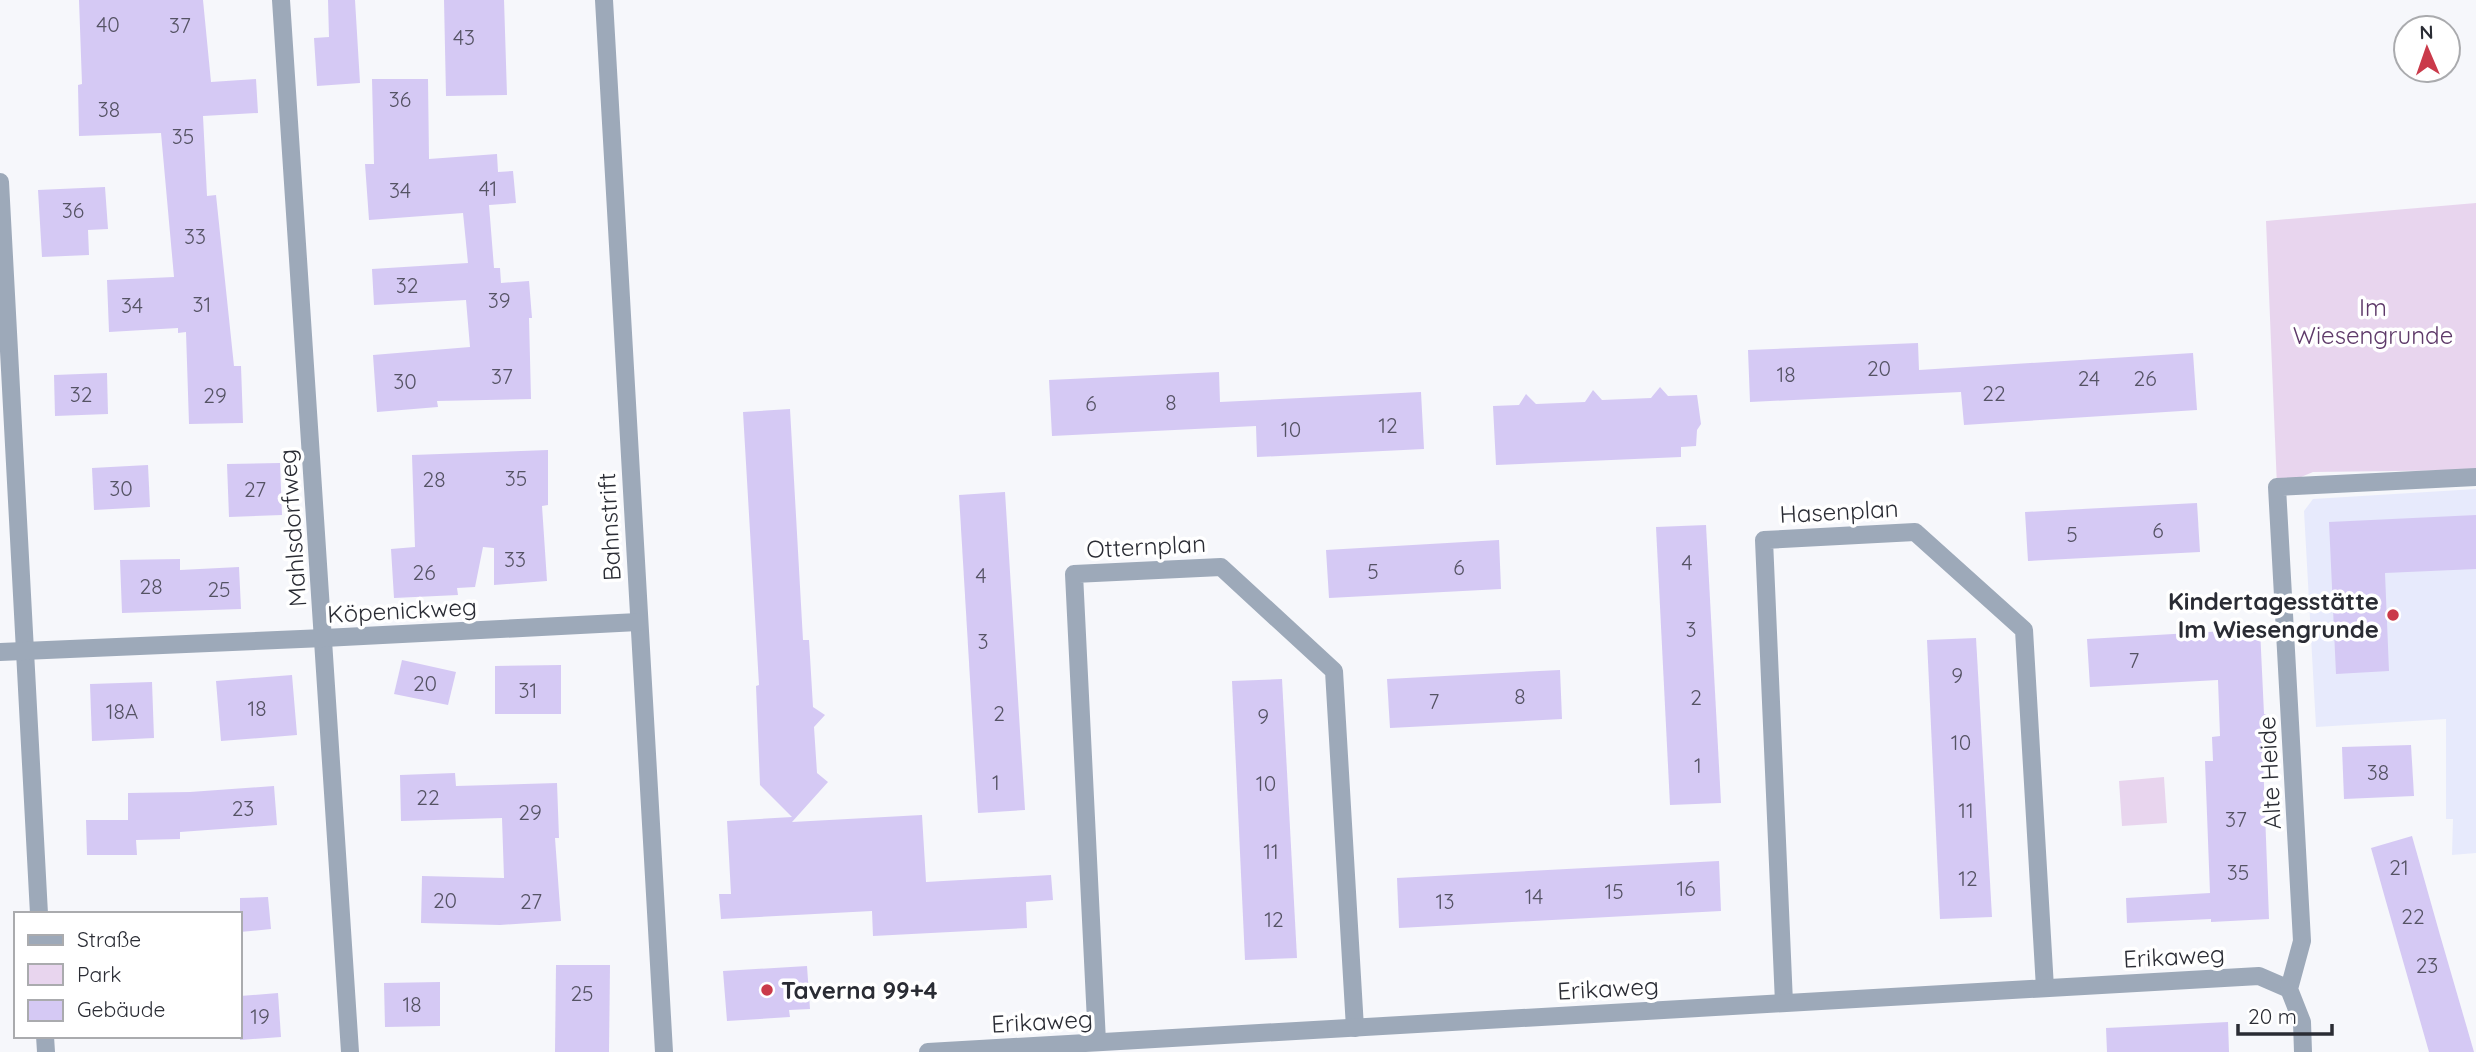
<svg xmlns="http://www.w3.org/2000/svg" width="2476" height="1052" font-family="Quicksand,sans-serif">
  <rect width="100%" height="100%" fill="#f6f7fb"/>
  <path fill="#e7eafc" d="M2476,489V853L2452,855L2453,819H2446V719L2316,727L2304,511L2313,499Z"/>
  <g fill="#e8d5ee">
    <path d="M2476,203V470L2313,472L2277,487L2266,221Z"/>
    <path d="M2164,777L2167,823L2122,826L2119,781Z"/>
  </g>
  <g fill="#d5c9f4">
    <path d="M79,0H203L211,82L256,79L258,113L203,116L207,196L216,195L234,366H241L243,423L189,424L186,332L178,333V328L109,332L107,280L174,277L161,133L79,136L78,85L82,84Z"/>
    <path d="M328,0H355L360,83L317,86L314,38L329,37Z"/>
    <path d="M444,0H504L507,95L446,96Z"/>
    <path d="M372,79H428L429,159L497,154L498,172L513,171L516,203L489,205L494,268H500L501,283L529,281L532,318H529L531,399L437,401L438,407L377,412L373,355L470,347L466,300L374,305L372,269L468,263L463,213L369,220L365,164H374Z"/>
    <path d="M105,187L108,229L88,230L89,255L42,257L38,190Z"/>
    <path d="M1918,343L1919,370L2193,353L2197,410L1964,425L1961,392L1750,402L1748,350Z"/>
    <path d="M1219,372L1220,402L1421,392L1424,449L1257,457L1256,426L1052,436L1049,380Z"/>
    <path d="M107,373L108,414L55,416L54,375Z"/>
    <path d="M1660,387L1668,396L1697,395L1701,424L1697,430L1696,446L1681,447V457L1496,465L1493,406L1519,405L1526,394L1536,404L1585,402L1593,390L1602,400L1651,398Z"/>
    <path d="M790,409L803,640H809L813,707L825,715L814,727L817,773L828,782L792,822L922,815L926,882L1051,875L1053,900L1026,902L1027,928L873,936L872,911L721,919L719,894H731L727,821L792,817L760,785L756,686L759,685L743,412Z"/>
    <path d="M548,450V505L542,506L547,581L494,585V548L483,547L475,587L457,588L458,595L394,598L391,549L415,547L412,455Z"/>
    <path d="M280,463L282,515L229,517L227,464Z"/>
    <path d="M148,465L150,507L94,510L92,468Z"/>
    <path d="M1005,492L1025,810L978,813L959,495Z"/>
    <path d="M2197,503L2200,552L2028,561L2025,512Z"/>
    <path d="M2476,515V569L2385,573L2389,671L2336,674L2329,522Z"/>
    <path d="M1706,525L1721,803L1670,805L1656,527Z"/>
    <path d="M1499,540L1501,589L1329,598L1326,550Z"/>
    <path d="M180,559V570L239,567L241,609L122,613L120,560Z"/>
    <path d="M2260,629L2264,714H2270L2272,758L2263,759L2269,919L2211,922V919L2127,923L2126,898L2210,893L2205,761H2213L2212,737L2220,736L2218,680L2090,687L2087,639Z"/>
    <path d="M1976,638L1992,917L1940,919L1927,640Z"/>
    <path d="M402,660L456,672L448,705L394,694Z"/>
    <path d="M561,665V714H495V666Z"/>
    <path d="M1560,670L1562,719L1390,728L1387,679Z"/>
    <path d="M292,675L297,735L221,741L216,681Z"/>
    <path d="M1282,679L1297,958L1245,960L1232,681Z"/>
    <path d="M152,682L154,738L92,741L90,684Z"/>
    <path d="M2411,745L2414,796L2344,799L2342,747Z"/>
    <path d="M455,773L456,786L557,783L559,838H555L561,921L500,925L421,923L422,876L504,878L502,818L401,821L400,775Z"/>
    <path d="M274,786L277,825L180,832V839L136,840L137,855H87L86,820H128V793L190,792Z"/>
    <path d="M2412,836L2440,935L2474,1052H2429L2385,898L2371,848Z"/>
    <path d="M1719,861L1721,911L1399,928L1397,878Z"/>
    <path d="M268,897L271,929L240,932V898Z"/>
    <path d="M556,965H610L609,1052H555Z"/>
    <path d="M807,966L810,1009L789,1010L790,1017L727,1021L723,971Z"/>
    <path d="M440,982V1026L385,1027L384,983Z"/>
    <path d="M278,993L281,1037L240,1040V996Z"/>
    <path d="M2228,1022L2229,1052H2107L2106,1028Z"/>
  </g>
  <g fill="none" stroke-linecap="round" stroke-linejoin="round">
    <g stroke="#9da9b9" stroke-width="18">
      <path d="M281,0L350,1052"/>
      <path d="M604,0L664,1052"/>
      <path d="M0,182L39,914"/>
      <path d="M0,652L324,638L638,622"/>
      <path d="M1784,1003L1764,540L1915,532L2024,630L2045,988"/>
      <path d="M45,1036L46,1052"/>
      <path d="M1097,1042L1074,574L1221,567L1334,671L1355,1028"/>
      <path d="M928,1052L2259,976L2289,989"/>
      <path d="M2303,1052L2302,1022L2289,989L2302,941L2277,487L2476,477"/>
    </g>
  </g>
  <g fill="#ca3a4a" stroke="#fff" stroke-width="2.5">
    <circle cx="2393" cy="615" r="7"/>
    <circle cx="767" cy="990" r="7"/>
  </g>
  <g text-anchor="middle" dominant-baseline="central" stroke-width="7" stroke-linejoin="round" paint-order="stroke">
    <g font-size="21" fill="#555364">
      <text x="108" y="24">40</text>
      <text x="180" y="25">37</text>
      <text x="464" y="37">43</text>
      <text x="400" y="99">36</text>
      <text x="109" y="109">38</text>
      <text x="183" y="136">35</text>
      <text x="488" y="188">41</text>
      <text x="400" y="190">34</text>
      <text x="73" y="210">36</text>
      <text x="195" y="236">33</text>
      <text x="407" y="285">32</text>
      <text x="499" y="300">39</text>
      <text x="202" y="304">31</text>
      <text x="132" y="305">34</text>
      <text x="1879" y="368">20</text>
      <text x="1786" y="374">18</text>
      <text x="502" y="376">37</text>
      <text x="2089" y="378">24</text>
      <text x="2145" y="378">26</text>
      <text x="405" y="381">30</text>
      <text x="1994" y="393">22</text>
      <text x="81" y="394">32</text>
      <text x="215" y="395">29</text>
      <text x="1171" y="402">8</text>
      <text x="1091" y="403">6</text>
      <text x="1388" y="425">12</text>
      <text x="1291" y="429">10</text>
      <text x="516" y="478">35</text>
      <text x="434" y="479">28</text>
      <text x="121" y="488">30</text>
      <text x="255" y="489">27</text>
      <text x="2158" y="530">6</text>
      <text x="2072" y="534">5</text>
      <text x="515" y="559">33</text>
      <text x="1687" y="562">4</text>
      <text x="1459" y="567">6</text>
      <text x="1373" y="571">5</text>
      <text x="424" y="572">26</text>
      <text x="981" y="575">4</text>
      <text x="151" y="586">28</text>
      <text x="219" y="589">25</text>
      <text x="1691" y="629">3</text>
      <text x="983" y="641">3</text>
      <text x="2134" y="660">7</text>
      <text x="1957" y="675">9</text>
      <text x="425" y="683">20</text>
      <text x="528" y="690">31</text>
      <text x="1520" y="696">8</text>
      <text x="1696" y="697">2</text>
      <text x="1434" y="701">7</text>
      <text x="257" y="708">18</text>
      <text x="122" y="711">18A</text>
      <text x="999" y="713">2</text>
      <text x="1263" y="716">9</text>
      <text x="1961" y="742">10</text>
      <text x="1698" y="765">1</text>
      <text x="2378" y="772">38</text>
      <text x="996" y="782">1</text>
      <text x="1266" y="783">10</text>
      <text x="428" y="797">22</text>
      <text x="243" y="808">23</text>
      <text x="1966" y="810">11</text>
      <text x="530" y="812">29</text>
      <text x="2236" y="819">37</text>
      <text x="1271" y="851">11</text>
      <text x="2399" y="867">21</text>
      <text x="2238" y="872">35</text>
      <text x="1968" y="878">12</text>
      <text x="1686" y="888">16</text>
      <text x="1614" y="891">15</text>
      <text x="1534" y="896">14</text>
      <text x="445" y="900">20</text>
      <text x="531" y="901">27</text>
      <text x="1445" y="901">13</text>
      <text x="2413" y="916">22</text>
      <text x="1274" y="919">12</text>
      <text x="2427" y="965">23</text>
      <text x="582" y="993">25</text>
      <text x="412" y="1004">18</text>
      <text x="260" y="1016">19</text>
    </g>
    <g font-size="24" fill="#5e3969" stroke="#fff">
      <text x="2373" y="307">Im<tspan x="2373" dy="28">Wiesengrunde</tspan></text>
    </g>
    <g font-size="24" fill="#2a2c34" stroke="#fff">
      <text transform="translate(1839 511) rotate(-3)">Hasenplan</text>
      <text transform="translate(609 527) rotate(-93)">Bahnstrift</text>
      <text transform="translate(292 528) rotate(-94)">Mahlsdorfweg</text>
      <text transform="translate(1146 546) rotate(-3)">Otternplan</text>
      <text transform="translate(402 610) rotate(-3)">Köpenickweg</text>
      <text transform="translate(2269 773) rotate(-93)">Alte Heide</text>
      <text transform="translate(2174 956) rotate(-3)">Erikaweg</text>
      <text transform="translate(1608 988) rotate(-3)">Erikaweg</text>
      <text transform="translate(1042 1021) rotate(-3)">Erikaweg</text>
    </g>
    <g font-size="24" font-weight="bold" fill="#2a2c34" stroke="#fff" text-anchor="end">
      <text x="2379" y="601">Kindertagesstätte<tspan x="2379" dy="28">Im Wiesengrunde</tspan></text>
      <text x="781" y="990" text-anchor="start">Taverna 99+4</text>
    </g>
  </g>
  <rect x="14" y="912" width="228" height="126" fill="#ffffff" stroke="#aaabae" stroke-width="2"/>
  <rect x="28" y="935" width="35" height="10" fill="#9da9b9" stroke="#aaabae" stroke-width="2"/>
  <text x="77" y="947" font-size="21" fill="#2a2c34">Straße</text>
  <rect x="28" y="964" width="35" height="21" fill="#e8d5ee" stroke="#aaabae" stroke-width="2"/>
  <text x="77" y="982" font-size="21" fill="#2a2c34">Park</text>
  <rect x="28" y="1000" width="35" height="21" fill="#d5c9f4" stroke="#aaabae" stroke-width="2"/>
  <text x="77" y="1017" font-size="21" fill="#2a2c34">Gebäude</text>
  <g transform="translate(2427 49) rotate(358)"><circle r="33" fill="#ffffff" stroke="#aaabae" stroke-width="2"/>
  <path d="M0-5L12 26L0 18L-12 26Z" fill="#ca3a4a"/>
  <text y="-10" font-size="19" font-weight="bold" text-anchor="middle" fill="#2a2c34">N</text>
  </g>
  <path d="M2238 1024v10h94v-10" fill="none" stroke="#2a2c34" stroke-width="3.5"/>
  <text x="2248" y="1024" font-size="21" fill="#2a2c34" stroke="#ffffff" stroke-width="5" paint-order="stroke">20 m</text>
</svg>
